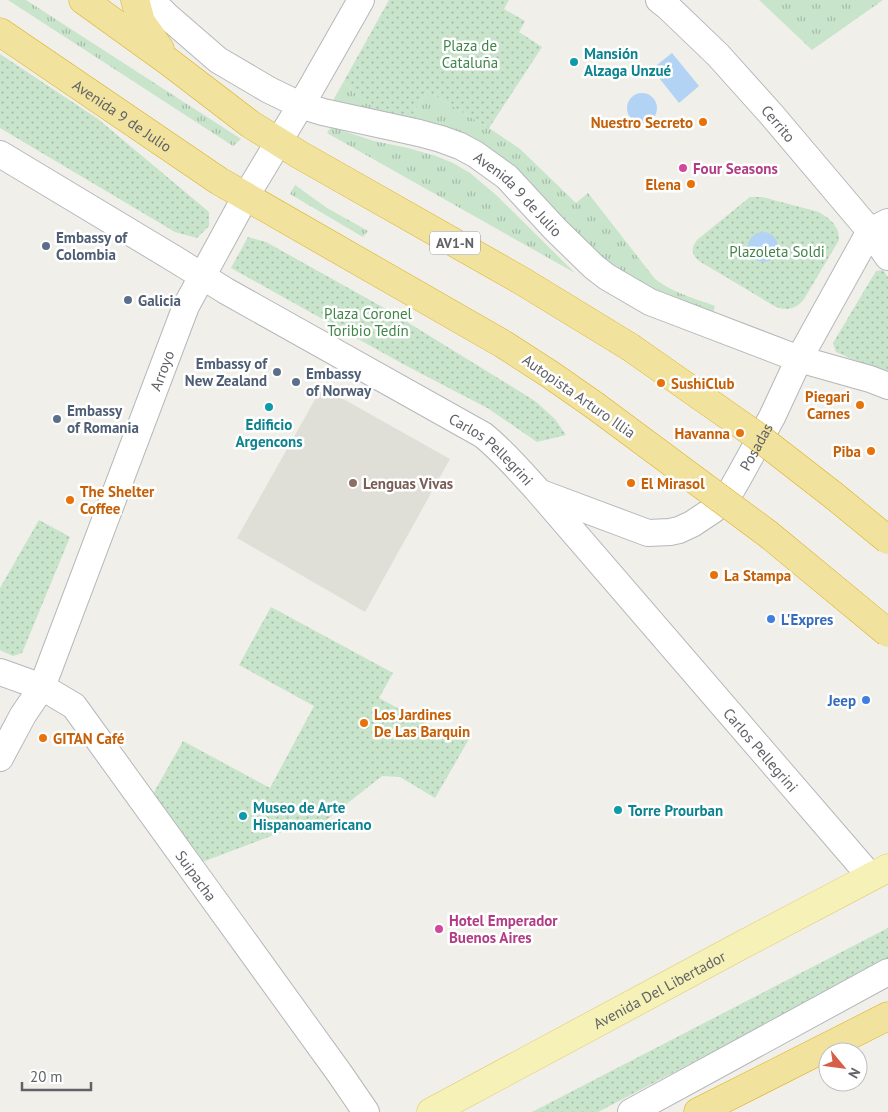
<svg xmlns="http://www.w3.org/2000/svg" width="888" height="1112" font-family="'PT Sans',sans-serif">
  <defs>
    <pattern id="grass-tufts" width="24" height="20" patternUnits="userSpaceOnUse" patternTransform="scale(1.25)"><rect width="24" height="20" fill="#c8e4cb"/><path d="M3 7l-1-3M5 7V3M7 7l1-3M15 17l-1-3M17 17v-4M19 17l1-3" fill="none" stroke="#a6bca9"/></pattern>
    <pattern id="park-dots" width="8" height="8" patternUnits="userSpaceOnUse" patternTransform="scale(1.25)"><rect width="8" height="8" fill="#c8e4cb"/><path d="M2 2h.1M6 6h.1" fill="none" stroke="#a6bca9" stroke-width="1.8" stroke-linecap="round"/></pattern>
  </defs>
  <rect width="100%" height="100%" fill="#f0efe9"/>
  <path fill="#dfded7" d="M322,387L450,459L365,612L237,538Z"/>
  <g fill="url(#grass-tufts)">
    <path d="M8,0H26L241,139L233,146Z"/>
    <path d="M759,0H883L812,50Z"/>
    <path d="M344,81C364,106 382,109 411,117L427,91L489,128L520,149L576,203L588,193L655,279C673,293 694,298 715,306L713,313L672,299L605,264L532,190L331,104Z"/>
    <path d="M331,127L374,141L408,148L436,156L453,163L470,173L495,194L575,273L327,133Z"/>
    <path d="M295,185L327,208L368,231L363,237L290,194Z"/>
  </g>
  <g fill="url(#park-dots)">
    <path d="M389,0H509L504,9L525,21L519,32L542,47L489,128L427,91L411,117C385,118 360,101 344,81Z"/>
    <path d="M0,54L98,119L209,212V226L197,238L175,232L0,128Z"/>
    <path d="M750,197H762L819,212L828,218L834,224L838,231L839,240L804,299C796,309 788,311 776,307L699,261C691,254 691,248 697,240Z"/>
    <path d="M248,237L266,242L386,309L535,401L555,419L566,435L537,442L489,409L403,364L231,268Z"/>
    <path d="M883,270L888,277V375L836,352L833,343L876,271Z"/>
    <path d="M39,520L70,537L22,653L13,656L0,650V588Z"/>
    <path d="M271,607L393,673L379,698L442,732L445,726L469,739L435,798L400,777L382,776L315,829L311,821L197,864L149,801L183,741L270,788L314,706L239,665Z"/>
    <path d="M888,928V960L598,1112H532Z"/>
  </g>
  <g fill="#b3d3f5">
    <path d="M672,53L699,86L679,103L652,69Z"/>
    <circle cx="642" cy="108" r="15"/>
    <circle cx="763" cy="247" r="15"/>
  </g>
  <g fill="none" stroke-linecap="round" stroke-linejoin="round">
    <defs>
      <g id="minor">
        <path id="s1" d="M151,0L166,15L218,60L269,90L300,105L323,112L419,133L441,139L460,146L475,154L507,177L555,229L594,267L607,277L650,302L799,359L870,379L888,386"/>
        <path id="s2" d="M659,0L668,7L718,55L771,114L870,231L888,257"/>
        <path id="s3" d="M0,154L178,261L226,291L483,435C504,452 521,472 539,492L871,877"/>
        <path id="s4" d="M541,493L648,533L670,532L679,530L692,524L713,510L732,489L740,475L772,417L799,359L870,231L888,222"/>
        <path id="s5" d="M0,672L42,687L74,706L340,1074L366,1112"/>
        <path id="s6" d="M0,758L23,715L42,687L186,306L246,196L311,88L361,0"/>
        <path d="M631,1112L888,972"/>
      </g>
      <g id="major">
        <path id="s7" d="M431,1112L740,946L888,868"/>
      </g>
      <g id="highway">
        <path d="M83,0L169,62L250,124L300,155L522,281L630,347"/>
        <path d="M135,0L141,22L160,49"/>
        <path id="s8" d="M0,32L219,181L503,344L551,375L594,405"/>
        <path d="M698,1112L888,1016"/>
      </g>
    </defs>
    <use href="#minor" stroke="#b5b7bb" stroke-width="28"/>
    <use href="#major" stroke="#e2ca70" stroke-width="29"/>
    <use href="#highway" stroke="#ddaf1c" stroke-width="29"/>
    <use href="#minor" stroke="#fff" stroke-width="26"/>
    <use href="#major" stroke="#f6f1b7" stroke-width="28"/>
    <use href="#highway" stroke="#f1e29e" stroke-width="28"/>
    <defs>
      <g id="highway-bridge">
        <path d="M630,347L757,436L833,495L888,540"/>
        <path d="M594,405L768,534L888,633"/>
      </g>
    </defs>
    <use href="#highway-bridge" stroke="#ddaf1c" stroke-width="29" stroke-linecap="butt"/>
    <use href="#highway-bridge" stroke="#f1e29e" stroke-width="28"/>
  </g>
  <g fill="#0f9aa8" stroke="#fff" stroke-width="2">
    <circle cx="574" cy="62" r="5"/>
    <circle cx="269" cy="407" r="5"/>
    <circle cx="618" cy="810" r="5"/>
    <circle cx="243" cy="816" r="5"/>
  </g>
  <g fill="#e8710a" stroke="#fff" stroke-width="2">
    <circle cx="703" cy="122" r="5"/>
    <circle cx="691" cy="184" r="5"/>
    <circle cx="661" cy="383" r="5"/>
    <circle cx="860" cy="405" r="5"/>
    <circle cx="740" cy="433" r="5"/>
    <circle cx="871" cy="451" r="5"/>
    <circle cx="631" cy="483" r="5"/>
    <circle cx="70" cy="500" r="5"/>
    <circle cx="714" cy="575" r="5"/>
    <circle cx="364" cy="723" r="5"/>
    <circle cx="43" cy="738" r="5"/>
  </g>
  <g fill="#d1479c" stroke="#fff" stroke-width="2">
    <circle cx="683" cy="168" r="5"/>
    <circle cx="439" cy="929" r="5"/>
  </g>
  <g fill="#5c6f8a" stroke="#fff" stroke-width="2">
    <circle cx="46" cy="246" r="5"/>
    <circle cx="128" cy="300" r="5"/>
    <circle cx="277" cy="372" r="5"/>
    <circle cx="296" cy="382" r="5"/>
    <circle cx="57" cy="419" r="5"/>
  </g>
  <circle fill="#8d6e63" stroke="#fff" stroke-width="2" cx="353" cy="483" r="5"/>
  <g fill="#3f7fe0" stroke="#fff" stroke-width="2">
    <circle cx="771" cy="619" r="5"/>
    <circle cx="866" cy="700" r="5"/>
  </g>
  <g text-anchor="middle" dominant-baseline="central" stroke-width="5" stroke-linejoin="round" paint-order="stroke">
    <rect fill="#fff" stroke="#909195" stroke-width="1" x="430" y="231.5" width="50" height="23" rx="4"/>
    <g font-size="14" font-weight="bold" fill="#606267">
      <text x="455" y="243">AV1-N</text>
    </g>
    <g font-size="15" fill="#41844a" stroke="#fff">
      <text x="470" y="45">Plaza de<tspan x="470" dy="17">Cataluña</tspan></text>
      <text x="777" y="251">Plazoleta Soldi</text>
      <text x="368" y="313">Plaza Coronel<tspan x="368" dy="17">Toribio Tedín</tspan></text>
    </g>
    <g font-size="15" font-weight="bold" fill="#0d838f" stroke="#fff" text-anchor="start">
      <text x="584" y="53">Mansión<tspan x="584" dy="17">Alzaga Unzué</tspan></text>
      <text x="269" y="424" text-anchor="middle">Edificio<tspan x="269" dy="17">Argencons</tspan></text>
      <text x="253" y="807">Museo de Arte<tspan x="253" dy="17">Hispanoamericano</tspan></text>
      <text x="628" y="810">Torre Prourban</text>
    </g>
    <g font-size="15" fill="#606267" stroke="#fff">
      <text stroke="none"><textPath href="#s8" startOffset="148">Avenida 9 de Julio</textPath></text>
      <text stroke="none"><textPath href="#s2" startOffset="172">Cerrito</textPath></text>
      <text stroke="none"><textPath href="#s1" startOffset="425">Avenida 9 de Julio</textPath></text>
      <text stroke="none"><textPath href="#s6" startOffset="421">Arroyo</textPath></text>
      <text transform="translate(579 396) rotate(35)">Autopista Arturo Illia</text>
      <text stroke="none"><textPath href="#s4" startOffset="262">Posadas</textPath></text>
      <text stroke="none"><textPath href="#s3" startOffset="574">Carlos Pellegrini</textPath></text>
      <text stroke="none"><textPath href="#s3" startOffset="979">Carlos Pellegrini</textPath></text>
      <text stroke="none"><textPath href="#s5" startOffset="291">Suipacha</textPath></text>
      <text stroke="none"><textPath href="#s7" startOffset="259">Avenida Del Libertador</textPath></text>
    </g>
    <g font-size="15" font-weight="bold" fill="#c56008" stroke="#fff" text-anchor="start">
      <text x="693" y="122" text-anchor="end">Nuestro Secreto</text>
      <text x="681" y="184" text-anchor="end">Elena</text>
      <text x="671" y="383">SushiClub</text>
      <text x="850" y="396" text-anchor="end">Piegari<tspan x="850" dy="17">Carnes</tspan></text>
      <text x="730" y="433" text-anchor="end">Havanna</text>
      <text x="861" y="451" text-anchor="end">Piba</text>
      <text x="641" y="483">El Mirasol</text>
      <text x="80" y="491">The Shelter<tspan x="80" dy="17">Coffee</tspan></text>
      <text x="724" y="575">La Stampa</text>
      <text x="374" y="714">Los Jardines<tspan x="374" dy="17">De Las Barquin</tspan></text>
      <text x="53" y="738">GITAN Café</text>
    </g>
    <g font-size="15" font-weight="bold" fill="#b23c85" stroke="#fff" text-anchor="start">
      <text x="693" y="168">Four Seasons</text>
      <text x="449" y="920">Hotel Emperador<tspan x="449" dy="17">Buenos Aires</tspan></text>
    </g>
    <g font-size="15" font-weight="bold" fill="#4e5e75" stroke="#fff" text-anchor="start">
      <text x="56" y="237">Embassy of<tspan x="56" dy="17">Colombia</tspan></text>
      <text x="138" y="300">Galicia</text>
      <text x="267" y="363" text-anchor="end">Embassy of<tspan x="267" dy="17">New Zealand</tspan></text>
      <text x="306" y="373">Embassy<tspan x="306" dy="17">of Norway</tspan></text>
      <text x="67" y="410">Embassy<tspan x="67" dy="17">of Romania</tspan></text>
    </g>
    <g font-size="15" font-weight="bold" fill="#785e54" stroke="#fff" text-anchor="start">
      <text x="363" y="483">Lenguas Vivas</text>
    </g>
    <g font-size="15" font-weight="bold" fill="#366cbe" stroke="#fff" text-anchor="start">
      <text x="781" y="619">L'Expres</text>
      <text x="856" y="700" text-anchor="end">Jeep</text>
    </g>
  </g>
  <g transform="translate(843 1067) rotate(119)"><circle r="24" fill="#ffffff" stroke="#bfc0c2"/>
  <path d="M0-4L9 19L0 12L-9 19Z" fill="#d65f49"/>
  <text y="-8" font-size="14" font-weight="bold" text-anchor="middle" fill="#606267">N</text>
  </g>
  <path d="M22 1082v8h69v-8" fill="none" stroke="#606267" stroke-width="2.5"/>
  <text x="30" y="1082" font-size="15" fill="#606267" stroke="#ffffff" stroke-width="4" paint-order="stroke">20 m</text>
</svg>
